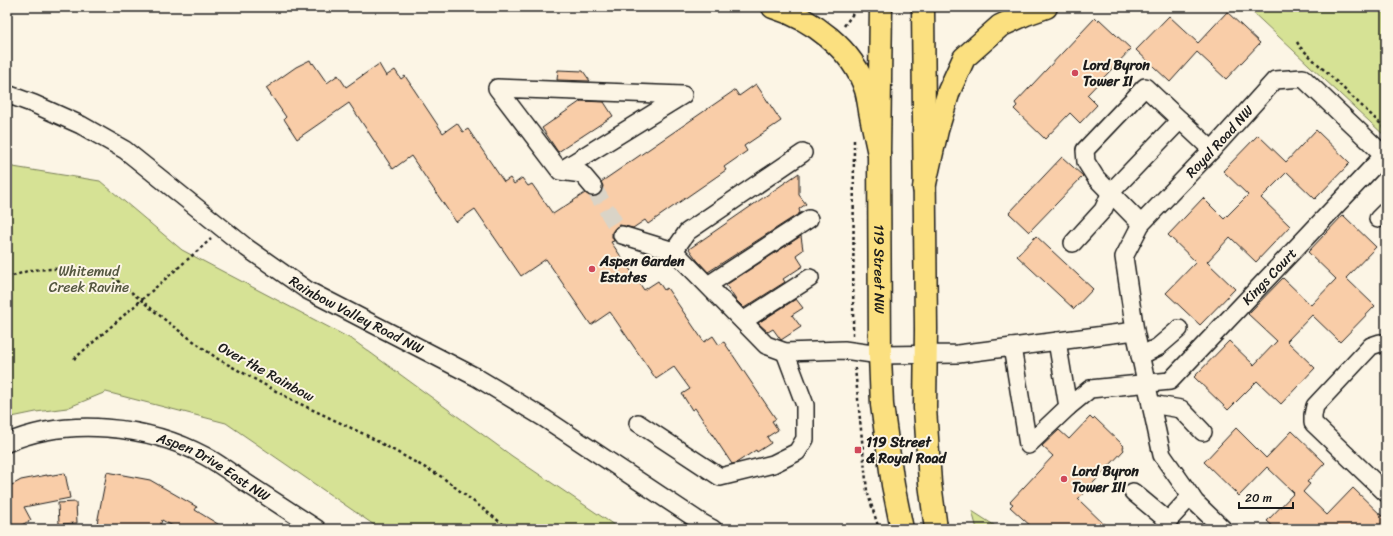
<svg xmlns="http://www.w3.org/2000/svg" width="1393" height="536" font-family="Sriracha,sans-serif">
  <rect width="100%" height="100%" fill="#fcf5e5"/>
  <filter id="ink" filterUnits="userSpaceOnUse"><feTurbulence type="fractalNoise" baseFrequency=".025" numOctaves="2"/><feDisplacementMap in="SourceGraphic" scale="8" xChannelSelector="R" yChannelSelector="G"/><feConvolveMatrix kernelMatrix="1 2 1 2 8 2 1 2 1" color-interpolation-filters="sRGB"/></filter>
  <g filter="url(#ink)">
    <g fill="#d6e295" stroke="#797f58">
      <path d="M1247,7H1386V137Z"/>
      <path d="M7,166L100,181L182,250L353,340L512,456L620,529H380L226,423L106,392L67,408L36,412L7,418Z"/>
      <path d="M972,511L1000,529H977Z"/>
    </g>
    <g fill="#f9cda8" stroke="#1c1c1c">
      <path d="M1227,12L1260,43L1226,79L1197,52L1170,82L1136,50L1169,16L1198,43Z"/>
      <path d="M1095,18L1098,21L1099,19L1131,49L1087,95L1097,105L1080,123L1070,113L1045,139L1014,109L1017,106L1015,103Z"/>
      <path d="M310,60L312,64L313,63L327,83L338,75L346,87L379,64L386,76L395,70L401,79L405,76L443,133L457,123L463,132L468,129L504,182L510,178L514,184L522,178L528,186L532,184L553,214L585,193L590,196L594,197L599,195L602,190L603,186L601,182L735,90L739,96L756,84L781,121L744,146L747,151L724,167L726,170L648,224L645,220L633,228L620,225L616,227L612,232V237L614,241L611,242L644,290L658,281L664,290L667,288L704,342L713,336L719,345L724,342L776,419L772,421L778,430L767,437L771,443L757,452L756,450L736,463L732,464L695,408L692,410L682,394L690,389L674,367L656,379L610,312L591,325L546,259L521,276L475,209L456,222L411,156L393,169L349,103L297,139L284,119L286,117L266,88L296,67Z"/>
      <path d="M558,70L583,71L590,81L557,80Z"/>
      <path d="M581,101L604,102L613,116L558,152L542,128Z"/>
      <path d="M1316,130L1350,163L1315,199L1287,172L1261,198L1290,226L1256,262L1230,237L1207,262L1235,289L1200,325L1166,293L1196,262L1168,235L1203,198L1224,219L1248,195L1223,171L1258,135L1286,162Z"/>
      <path d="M1062,157L1083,176L1029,232L1009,213Z"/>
      <path d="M799,173V195L806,204L799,209L800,213L708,272L697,260L689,249Z"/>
      <path d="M1343,215L1376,247L1346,278L1375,306L1340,342L1312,315L1287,341L1315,368L1281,404L1257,381L1228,410L1194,377L1229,341L1254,365L1277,341L1248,314L1283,278L1311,305L1336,279L1308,252Z"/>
      <path d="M801,236L803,250L796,255L803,266L783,279L785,282L744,308L736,300L726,285Z"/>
      <path d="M1036,236L1093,289L1074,309L1017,256Z"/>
      <path d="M796,299L803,308L792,315L801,327L781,340L773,329L768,332L758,323Z"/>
      <path d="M1090,417L1093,420L1095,418L1124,446L1123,448L1124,450L1078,499L1109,529H1034L1010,507L1013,504L1010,502L1053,456L1042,446L1059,430L1069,439Z"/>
      <path d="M1236,428L1266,458L1292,431L1325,463L1307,482L1310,484L1303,492L1327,515L1353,488L1386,520V529H1276L1267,521L1294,493L1267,467L1239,496L1204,462Z"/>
      <path d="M107,472L150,480L197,507L195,510L226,529H178L162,520L159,529H96Z"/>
      <path d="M65,473L70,498L24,507L31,520L14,529H7V476L12,485L21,480L47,475V476Z"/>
      <path d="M76,502L77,523L59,524L58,503Z"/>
    </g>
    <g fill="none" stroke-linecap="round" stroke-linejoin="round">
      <path stroke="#dad4c7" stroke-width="17" stroke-dasharray="17 8" stroke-linecap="butt" d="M593,187L622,235"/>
      <defs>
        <g id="minor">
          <path id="s1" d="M7,94L34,104L81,125L125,150L247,248L307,290L476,377L544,418L702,523L713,529"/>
          <path d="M803,153L687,232L674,251L766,345L785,352L844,350L880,355L958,354L1135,331"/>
          <path d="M560,171L497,88L683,95L560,171L582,174L593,187"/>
          <path d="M1378,219L1386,211"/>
          <path d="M1141,224L1096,178L1086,162L1085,150L1145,87L1212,150"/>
          <path d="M622,235L674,251"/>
          <path d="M1073,243L1103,210L1111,192L1180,120"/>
          <path d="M708,285L809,219"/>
          <path d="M743,321L810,278"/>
          <path d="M1386,345L1380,343L1371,346L1315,406L1313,415V423L1386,493"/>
          <path d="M1012,347L1028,445L1068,407L1057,341"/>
          <path d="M1140,356L1158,347L1179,329"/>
          <path d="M1151,404L1181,409L1203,432"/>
          <path id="s2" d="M1068,407L1090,389L1170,381L1384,155"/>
          <path d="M638,423L720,477L773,464L797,452L805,439V405L785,352"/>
          <path id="s3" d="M7,443C67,417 148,425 205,456C218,463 230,472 243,481C268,497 292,513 317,529"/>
          <path d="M1133,492L1168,521L1191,496"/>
          <path id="s4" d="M1223,529L1195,502L1162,455L1135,331L1124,257L1141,224L1212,150L1275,80L1303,78L1386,157"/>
        </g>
        <g id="major">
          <path id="s5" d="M881,7L879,154L880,355L882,405L893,485L902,529"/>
          <path d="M923,7L926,329L925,408L930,483L936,529"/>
        </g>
        <g id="highway">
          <path d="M773,7C812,19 853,49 866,90C868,97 869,105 870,111C873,126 876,140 879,154"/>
          <path d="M924,188L937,130L949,91L964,58L1000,26L1026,14L1046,7"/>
        </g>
      </defs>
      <use href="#minor" stroke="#1c1c1c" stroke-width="20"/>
      <use href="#major" stroke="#1c1c1c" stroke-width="25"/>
      <use href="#highway" stroke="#1c1c1c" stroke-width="25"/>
      <g stroke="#1c1c1c" stroke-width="2.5" stroke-dasharray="3 3" stroke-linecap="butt">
        <path d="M844,26L852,15L855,7"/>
        <path d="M1297,42L1300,47L1386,129"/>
        <path d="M7,278L30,270L74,268L113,277L170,324L218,359L294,401L366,435L442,477L509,529"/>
        <path d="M853,335L854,138"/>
        <path d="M74,359L211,239"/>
        <path d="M855,368L867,491L879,529"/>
      </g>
      <use href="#minor" stroke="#fcf5e5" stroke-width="17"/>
      <use href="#major" stroke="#fbe080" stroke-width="22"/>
      <use href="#highway" stroke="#fbe080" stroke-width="22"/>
    </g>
  </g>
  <g fill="#d1495b" stroke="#fcf5e5" stroke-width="1.5">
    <circle cx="1075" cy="73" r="4"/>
    <circle cx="592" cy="269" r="4"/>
    <rect x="854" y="446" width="8" height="8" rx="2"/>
    <circle cx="1064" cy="479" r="4"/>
  </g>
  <g text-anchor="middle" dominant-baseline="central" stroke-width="4" stroke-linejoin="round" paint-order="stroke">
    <g font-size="14" font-weight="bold" fill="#1c1c1c" stroke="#fcf5e5" text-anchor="start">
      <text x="1083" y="65">Lord Byron<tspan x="1083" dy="16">Tower II</tspan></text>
      <text x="600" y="261">Aspen Garden<tspan x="600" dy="16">Estates</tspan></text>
      <text x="866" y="442">119 Street<tspan x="866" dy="16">&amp; Royal Road</tspan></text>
      <text x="1072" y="471">Lord Byron<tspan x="1072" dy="16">Tower III</tspan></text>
    </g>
    <g font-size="14" fill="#1c1c1c" stroke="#fcf5e5">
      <text stroke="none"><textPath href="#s4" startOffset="449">Royal Road NW</textPath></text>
      <text stroke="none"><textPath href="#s5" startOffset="262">119 Street NW</textPath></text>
      <text stroke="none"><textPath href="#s2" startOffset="253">Kings Court</textPath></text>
      <text stroke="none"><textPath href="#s1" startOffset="416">Rainbow Valley Road NW</textPath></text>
      <text transform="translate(266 372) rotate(29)">Over the Rainbow</text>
      <text stroke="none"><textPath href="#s3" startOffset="217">Aspen Drive East NW</textPath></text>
    </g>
    <g font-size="14" fill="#545740" stroke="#fcf5e5">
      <text x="89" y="271">Whitemud<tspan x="89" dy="16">Creek Ravine</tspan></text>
    </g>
  </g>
  <rect width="1393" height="536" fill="none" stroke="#fcf5e5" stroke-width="24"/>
  <rect x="12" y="12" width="1369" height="512" fill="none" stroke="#1c1c1c" stroke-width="1.5" filter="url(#ink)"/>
  <path d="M1239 502v6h54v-6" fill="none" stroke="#1c1c1c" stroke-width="2"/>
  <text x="1245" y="502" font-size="12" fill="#1c1c1c" stroke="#fcf5e5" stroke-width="3" paint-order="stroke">20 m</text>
</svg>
